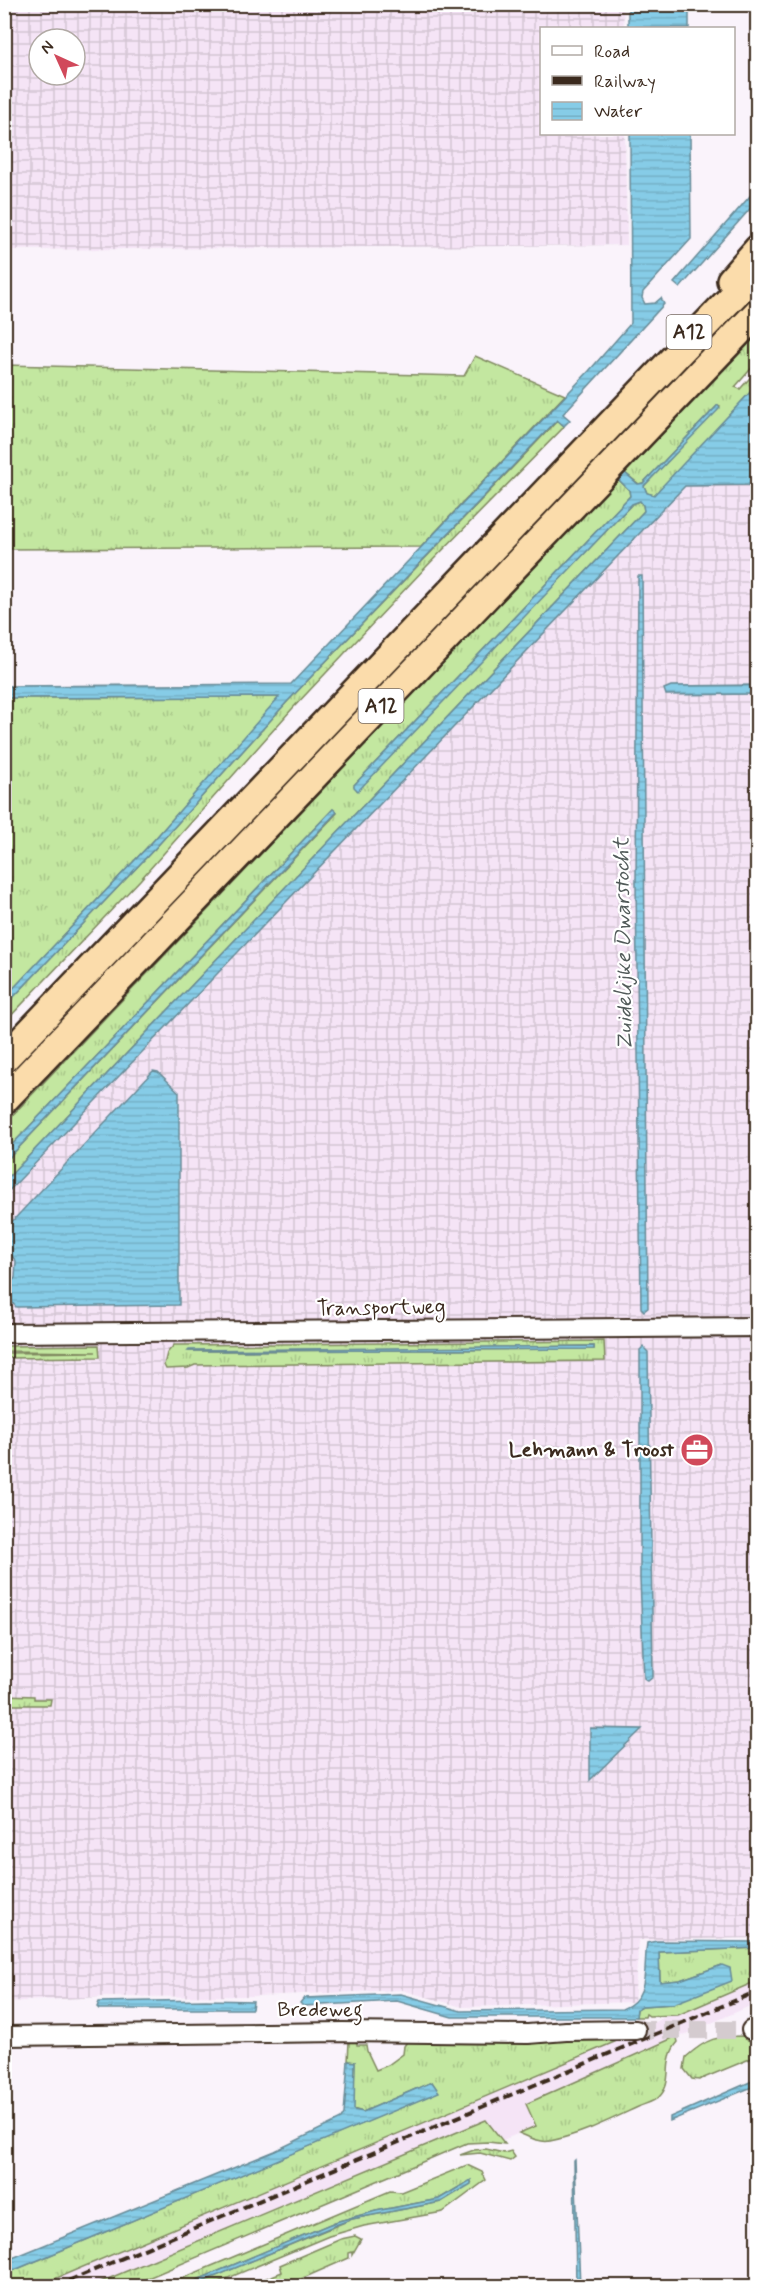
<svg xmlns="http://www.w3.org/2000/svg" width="762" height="2291" font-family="Mynerve,sans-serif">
  <defs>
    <pattern id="industrial-grid" width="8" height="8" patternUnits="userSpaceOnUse" patternTransform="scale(1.5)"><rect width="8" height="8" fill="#f5e4f6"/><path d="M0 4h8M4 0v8" fill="none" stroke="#d3c4d2"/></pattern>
    <pattern id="grass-tufts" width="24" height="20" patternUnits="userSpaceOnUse" patternTransform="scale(1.5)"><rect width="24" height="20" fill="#c3e7a0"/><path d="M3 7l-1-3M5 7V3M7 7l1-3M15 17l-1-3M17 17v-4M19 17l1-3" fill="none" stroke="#a8c689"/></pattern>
    <pattern id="water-rules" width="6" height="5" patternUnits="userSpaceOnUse" patternTransform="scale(1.5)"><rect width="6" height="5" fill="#86cce7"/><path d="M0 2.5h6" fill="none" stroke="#75afc6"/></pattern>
  </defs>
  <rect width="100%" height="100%" fill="#faf3fb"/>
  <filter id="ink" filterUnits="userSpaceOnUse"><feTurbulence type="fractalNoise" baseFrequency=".0167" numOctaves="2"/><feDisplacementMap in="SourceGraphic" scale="12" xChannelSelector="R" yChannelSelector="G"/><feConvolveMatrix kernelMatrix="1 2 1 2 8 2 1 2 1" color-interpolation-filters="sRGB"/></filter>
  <g filter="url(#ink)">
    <path fill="#f5e4f6" d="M757,1981V2003L526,2104L536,2126L503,2140L486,2120L91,2286H38L624,2038L668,2015L686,2011Z"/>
    <g fill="url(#industrial-grid)" fill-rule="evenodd">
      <path d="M4,5H623L624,28H542V134H625L627,245L5,250ZM39,39H75V75H39Z"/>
      <path d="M757,391V1938L639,1940L634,2002L462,2007L402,1990L254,1996L101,1997L5,2002L4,1183Z"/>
    </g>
    <g fill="url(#grass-tufts)" stroke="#7f885f" stroke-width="1.5" fill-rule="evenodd">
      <path d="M757,333V362L735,387L740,389L757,370V385L660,490L654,495L647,493L644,486L720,406L718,405L643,483L639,484L625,473Z"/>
      <path d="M475,356L565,395L421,547L5,549V365L464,376Z"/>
      <path d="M558,420L564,426L563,428L427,566L292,709L140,880L5,1022V1006L159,844L286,703Z"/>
      <path d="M618,479L629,490L630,496L354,785L357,790L632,504L640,501L643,505L644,511L5,1181V1162L337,813L333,809L5,1152V1123Z"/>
      <path d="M280,697L154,840L5,997V698Z"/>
      <path d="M604,1341L605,1361L195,1365L188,1368L166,1369L164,1365L167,1353L174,1345ZM594,1346V1349L188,1351Z"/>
      <path d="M99,1345L100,1357L5,1358V1369L4,1353L96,1352L5,1351V1346Z"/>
      <path d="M5,1695L34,1696V1699H51L50,1705H5Z"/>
      <path d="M757,1948V1981L678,2015L649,2016L646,2014L645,2017H636L637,2009L642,2006L673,2004L722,1965L680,1980L660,1982L659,1952Z"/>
      <path d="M757,2035V2056L699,2080L692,2079L684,2069L686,2057C707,2038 717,2036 745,2036L748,2039L750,2036Z"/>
      <path d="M410,2038H624L38,2286H5V2274L438,2092L432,2082L363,2112L353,2109L355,2062L348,2061L349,2042H357V2045H366L367,2051L376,2070L388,2065L403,2054L404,2046Z"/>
      <path d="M673,2038H677L678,2042C661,2061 675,2081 659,2097C654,2102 644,2104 638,2107C610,2120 580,2135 550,2141C540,2143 529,2137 519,2133L536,2126L526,2104Z"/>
      <path d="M486,2120L505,2144L488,2142L467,2143L129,2286H91Z"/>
      <path d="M486,2149L504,2153L511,2151L515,2157L510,2161L480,2153L460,2155L474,2150Z"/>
      <path d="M467,2165L482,2172L486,2180L443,2212L364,2226L329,2236L209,2286H192L352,2219L441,2202L472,2182L464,2184L439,2199L376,2211L335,2222L183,2286H164L390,2191L401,2192Z"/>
      <path d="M355,2236L361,2239L352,2255V2252L349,2253V2258L285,2286H246L282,2272L280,2265L341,2239Z"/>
    </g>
    <g fill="url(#water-rules)" stroke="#688b97" stroke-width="1.5">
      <rect x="628" y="5" width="61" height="23"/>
      <path d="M630,134H690L691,239L643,292L642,298L645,304L655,303L661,298L664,304L563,414L570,420L564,426L557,420L286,703L159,844L5,1006V997L154,840L279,697L5,698V686L291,684L589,371L631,323Z"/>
      <path d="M757,188V201L680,288L674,283Z"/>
      <path d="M757,385V485L685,486L5,1195V1181L644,511L643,505L640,501L632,504L358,791L354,787V785L630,496L629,490L618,479L625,473L638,484L643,483L718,405L720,408L644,486L647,493L654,495Z"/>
      <path d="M638,576H642L648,1308L644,1311L641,1308L636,884Z"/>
      <path d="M757,685V694L666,695L664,689L671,686Z"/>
      <path d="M333,809L337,812L5,1162V1152Z"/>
      <path d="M153,1071L158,1072L179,1092V1305L16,1307L5,1294V1289L15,1278L16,1261L5,1248V1229Z"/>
      <path d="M594,1346V1349L188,1351L189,1350Z"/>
      <path d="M643,1347L648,1352L653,1677L648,1681L644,1678L640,1578V1350Z"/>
      <path d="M590,1728L642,1729L590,1780Z"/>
      <path d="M657,1941L757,1942V1948L659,1952L660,1982L680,1980L722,1965L730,1968L732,1981L673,2004L642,2006L637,2009L636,2017H452L397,2001L303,2006L300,2003L304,1998L401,1994L461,2011L622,2009C651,1998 643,1967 647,1943Z"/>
      <path d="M206,2000L253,2001L252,2009H99L97,2007L99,2002Z"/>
      <path d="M348,2061L355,2062L354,2110L363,2112L432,2082L439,2092L5,2274V2261L275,2151L341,2119L344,2114Z"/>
      <path d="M757,2079V2085L670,2121V2117Z"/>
      <path d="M575,2160L580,2286H576L574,2161Z"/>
      <path d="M471,2180V2184L441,2202L352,2219L336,2225L193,2286H183L335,2222L376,2211L439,2199Z"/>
    </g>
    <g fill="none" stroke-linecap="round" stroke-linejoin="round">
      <path stroke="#d4cbcf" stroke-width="18" stroke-dasharray="18 9" stroke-linecap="butt" d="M636,2030H751"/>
      <defs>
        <g id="tertiary">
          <path d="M4,1333L758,1327"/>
          <path d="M751,2030H758"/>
          <path d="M4,2036L343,2032L528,2034L566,2031L636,2030"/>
        </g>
        <g id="motorway">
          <path d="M731,280L758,249"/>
          <path d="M4,1059L758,270"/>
          <path d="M4,1100L758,312"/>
        </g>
      </defs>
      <use href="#tertiary" stroke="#3b2a1e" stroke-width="22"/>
      <use href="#motorway" stroke="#3b2a1e" stroke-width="32"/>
      <use href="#tertiary" stroke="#fff" stroke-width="18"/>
      <use href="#motorway" stroke="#fbdcab" stroke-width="27"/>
      <path stroke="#3b2a1e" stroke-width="4" stroke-dasharray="9 4.5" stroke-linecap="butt" d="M56,2286L758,1991"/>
    </g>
  </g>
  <defs>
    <symbol id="office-disc" viewBox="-11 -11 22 22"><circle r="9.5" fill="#d1495b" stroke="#fff"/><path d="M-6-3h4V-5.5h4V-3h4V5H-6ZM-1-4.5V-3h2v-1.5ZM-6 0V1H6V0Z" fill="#fff"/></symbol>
  </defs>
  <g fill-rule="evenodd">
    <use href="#office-disc" x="678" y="1431" width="38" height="38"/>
  </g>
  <g text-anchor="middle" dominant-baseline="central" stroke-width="4.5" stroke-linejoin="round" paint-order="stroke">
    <g fill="#fff" stroke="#766a62" stroke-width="1.5">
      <rect x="666.5" y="315" width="45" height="34" rx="4.5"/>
      <rect x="358.5" y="689" width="45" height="34" rx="4.5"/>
    </g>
    <g font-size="20" font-weight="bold" fill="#3b2a1e">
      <text x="689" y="332">A12</text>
      <text x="381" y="706">A12</text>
    </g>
    <g font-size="21" fill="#3b2a1e" stroke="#fff">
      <text transform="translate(381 1308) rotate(-1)">Transportweg</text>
      <text x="320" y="2010">Bredeweg</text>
    </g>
    <g font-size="21" font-weight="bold" fill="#3b2a1e" stroke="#fff" text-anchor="end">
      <text x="674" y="1450">Lehmann &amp; Troost</text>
    </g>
    <g font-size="22" font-style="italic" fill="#525b5a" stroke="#fff">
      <text transform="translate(624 944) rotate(-91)">Zuidelijke Dwarstocht</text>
    </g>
  </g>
  <rect width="762" height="2291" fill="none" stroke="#fff" stroke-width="24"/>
  <rect x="12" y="12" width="738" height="2267" fill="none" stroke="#3b2a1e" stroke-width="2" filter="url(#ink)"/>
  <rect x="540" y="27" width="195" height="108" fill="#ffffff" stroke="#b1aaa5" stroke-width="1.5"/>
  <rect x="552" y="46" width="30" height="9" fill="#ffffff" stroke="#b1aaa5" stroke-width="1.5"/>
  <text x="594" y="57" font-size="18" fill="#3b2a1e">Road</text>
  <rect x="552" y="76" width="30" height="9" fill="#3b2a1e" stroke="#b1aaa5" stroke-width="1.5"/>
  <text x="594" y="87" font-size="18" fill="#3b2a1e">Railway</text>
  <rect x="552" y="102" width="30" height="18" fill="url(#water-rules)" stroke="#b1aaa5" stroke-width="1.5"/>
  <text x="594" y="117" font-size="18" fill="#3b2a1e">Water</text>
  <g transform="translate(57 57) rotate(315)"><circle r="28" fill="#ffffff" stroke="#b1aaa5" stroke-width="1.5"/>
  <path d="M0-4.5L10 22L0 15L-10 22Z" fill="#d1495b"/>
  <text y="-9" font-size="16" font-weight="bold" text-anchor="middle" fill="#3b2a1e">N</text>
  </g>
</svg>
